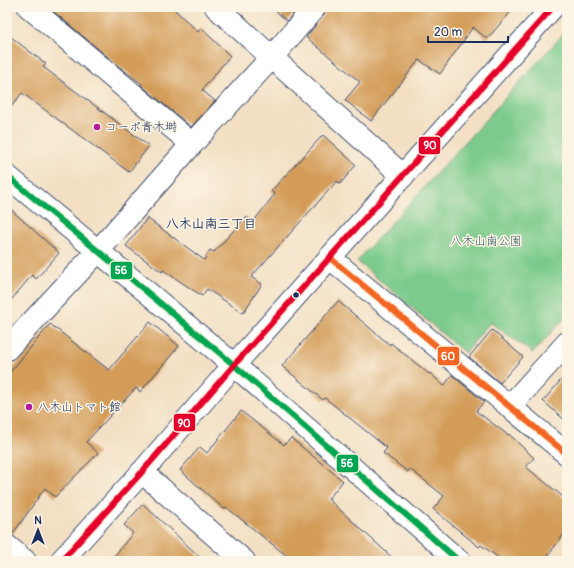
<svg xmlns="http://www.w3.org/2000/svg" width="574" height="568" font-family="Pangolin,'Klee One',sans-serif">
  <rect width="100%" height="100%" fill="#fcf5e5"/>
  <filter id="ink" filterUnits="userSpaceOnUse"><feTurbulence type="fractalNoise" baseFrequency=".025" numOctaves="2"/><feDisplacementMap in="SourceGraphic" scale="8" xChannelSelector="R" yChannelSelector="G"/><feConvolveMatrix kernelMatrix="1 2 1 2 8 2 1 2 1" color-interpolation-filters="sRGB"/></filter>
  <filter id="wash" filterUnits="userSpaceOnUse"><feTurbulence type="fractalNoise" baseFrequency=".012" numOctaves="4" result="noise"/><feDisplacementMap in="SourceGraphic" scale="16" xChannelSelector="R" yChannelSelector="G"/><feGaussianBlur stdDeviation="0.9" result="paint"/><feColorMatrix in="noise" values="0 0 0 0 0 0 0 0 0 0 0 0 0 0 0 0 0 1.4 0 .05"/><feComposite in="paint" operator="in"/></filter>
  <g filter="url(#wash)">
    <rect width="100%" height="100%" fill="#f3e0c4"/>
    <path fill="#7bcb8c" stroke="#4b7d75" d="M567,30V315L533,353L490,322L465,353L357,261Z"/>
    <g id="blocks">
      <g fill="#d39c59">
        <path d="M48,7H172L198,32L201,28L230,56L202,90L215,101L191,127L141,85L142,84L121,68Z"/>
        <path d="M271,7H299L287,21Z"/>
        <path d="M327,7H515L487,39L473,27L440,74L419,60L371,121L345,100L360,82L306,37L324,15Z"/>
        <path d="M7,34L46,64L43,67L149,146L129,172L22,93L7,112Z"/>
        <path d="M323,135L356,165L340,184L337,181L251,277L262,284L243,313L207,289L202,296L163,270L162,272L126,246L147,218L204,260L210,250L214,252L246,217L253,222L275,194L271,191Z"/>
        <path d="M7,206L59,253L36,279L32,275L7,305Z"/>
        <path d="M338,301L390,345L391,343L429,374L430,373L444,386L452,375L484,402L476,411L508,435L509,434L534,458L526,467L567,500V530L544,561H503L481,545L479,547L433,509L444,496L410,469L408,472L383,453L387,448L325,398L323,400L282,366Z"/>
        <path d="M150,322L179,346L140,392L136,388L86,442L98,453L55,497L45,488L12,535L7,534V376L50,324L109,370Z"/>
        <path d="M492,330L523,357L500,383L469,357Z"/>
        <path d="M567,373V422L543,401Z"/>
        <path d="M241,411L284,445L291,438L343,481L328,499L396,561H293L226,507L224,509L180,470L200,447L207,453Z"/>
        <path d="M143,504L204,561H110L133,533L124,525Z"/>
      </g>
    </g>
  </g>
  <g filter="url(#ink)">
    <use href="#blocks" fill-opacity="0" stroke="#3b4a6d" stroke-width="1"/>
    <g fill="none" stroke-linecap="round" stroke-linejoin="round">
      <defs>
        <g id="minor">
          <path d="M29,7L192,144"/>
          <path d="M216,7L403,176"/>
          <path d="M7,176L98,251L234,365L459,561"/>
          <path d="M330,258L567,454"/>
          <path d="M7,349L98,251L192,144L272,57L315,7"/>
          <path d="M510,406L567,343"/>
          <path d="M142,472L244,561"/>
          <path d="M7,546L25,561"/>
          <path d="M61,561L142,472L234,365L553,7"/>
        </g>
      </defs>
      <use href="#minor" stroke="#3b4a6d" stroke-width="24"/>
      <use href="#minor" stroke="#fff" stroke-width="22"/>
      <defs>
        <path id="bus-1" d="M7,176L98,251L234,365L459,561"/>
        <path id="bus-2" d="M330,258L567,454"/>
        <path id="bus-3" d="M61,561L142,472L234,365L553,7"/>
      </defs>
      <use href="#bus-1" stroke="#fcf5e5" stroke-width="9"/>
      <use href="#bus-2" stroke="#fcf5e5" stroke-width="9"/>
      <use href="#bus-3" stroke="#fcf5e5" stroke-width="9"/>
      <use href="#bus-1" stroke="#00a651" stroke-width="6"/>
      <use href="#bus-2" stroke="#f26522" stroke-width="6"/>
      <use href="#bus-3" stroke="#e4002b" stroke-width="6"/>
    </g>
  </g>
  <g fill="#b5179e" stroke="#fcf5e5" stroke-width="1.5">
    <circle cx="97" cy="127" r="4"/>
    <circle cx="29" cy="407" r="4"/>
  </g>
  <circle fill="#1b2f5e" stroke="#fcf5e5" stroke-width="1.5" cx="296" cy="295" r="3.5"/>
  <g text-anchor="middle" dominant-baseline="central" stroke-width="3" stroke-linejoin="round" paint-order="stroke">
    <g font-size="12" fill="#1b2f5e" stroke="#fcf5e5" text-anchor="start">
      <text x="105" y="127">コーポ青木塒</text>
      <text x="37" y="407">八木山トマト館</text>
    </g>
    <g font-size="12" fill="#33566a" stroke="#fcf5e5">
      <text x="486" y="241">八木山南公園</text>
    </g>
    <g font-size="13" font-weight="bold" fill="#1b2f5e" stroke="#fcf5e5">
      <text x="211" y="224">八木山南三丁目</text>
    </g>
  </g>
  <g stroke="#fcf5e5" stroke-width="1.5">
    <rect x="418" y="136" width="23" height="19" rx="4" fill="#e4002b"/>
    <rect x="110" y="261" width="23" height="19" rx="4" fill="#00a651"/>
    <rect x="437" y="346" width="23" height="20" rx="4" fill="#f26522"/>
    <rect x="173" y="413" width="23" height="19" rx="4" fill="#e4002b"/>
    <rect x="336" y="454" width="23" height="19" rx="4" fill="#00a651"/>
  </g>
  <g font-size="11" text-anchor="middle" font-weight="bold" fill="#fff">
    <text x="430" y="149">90</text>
    <text x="121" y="274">56</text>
    <text x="448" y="360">60</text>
    <text x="184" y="427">90</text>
    <text x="347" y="467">56</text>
  </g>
  <rect width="574" height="568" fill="none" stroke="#fcf5e5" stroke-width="24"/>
  <g transform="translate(38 530)" stroke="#fcf5e5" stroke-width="3" paint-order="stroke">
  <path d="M0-3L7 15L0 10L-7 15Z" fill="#1b2f5e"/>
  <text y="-6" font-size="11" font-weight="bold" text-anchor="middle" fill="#1b2f5e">N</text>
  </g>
  <path d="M428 36v6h80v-6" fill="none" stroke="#1b2f5e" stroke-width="2"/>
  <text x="434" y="36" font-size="12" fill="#1b2f5e" stroke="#fcf5e5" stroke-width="3" paint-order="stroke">20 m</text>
</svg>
